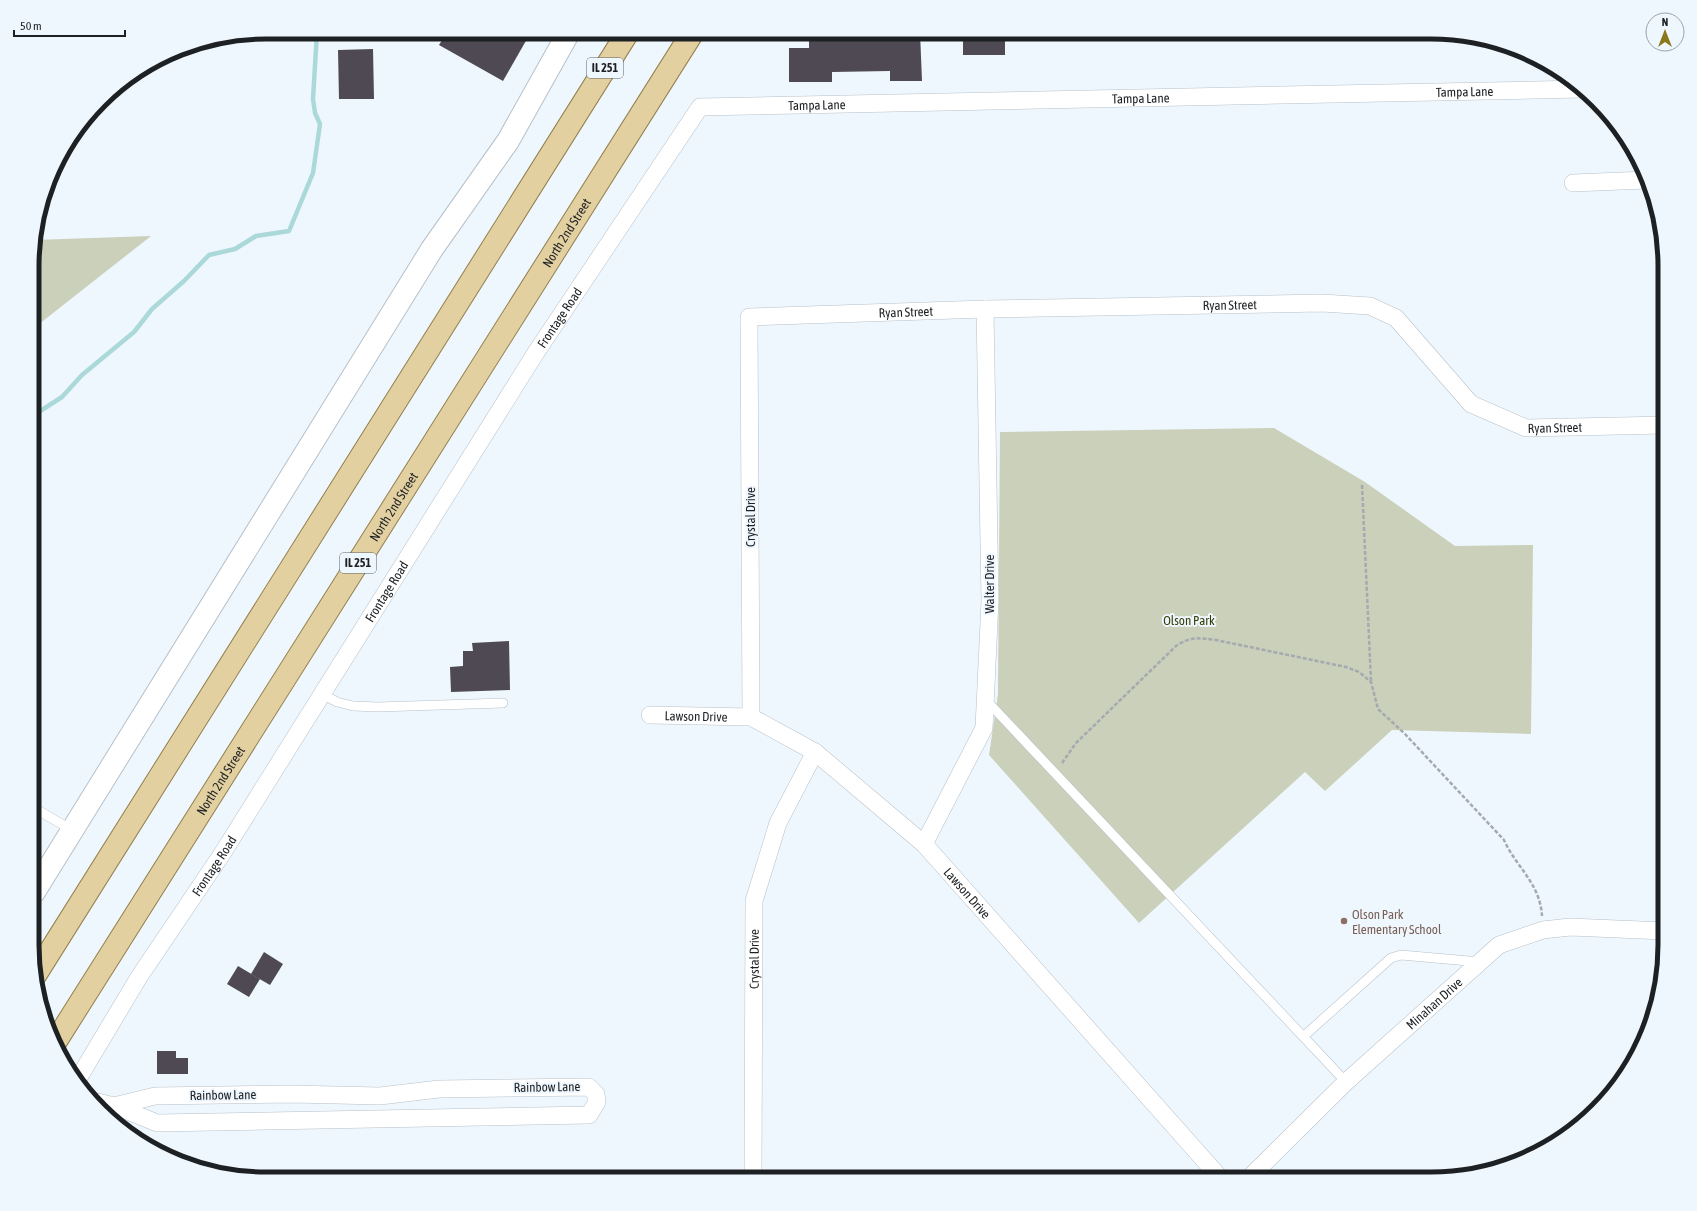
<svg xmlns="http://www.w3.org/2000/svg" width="1697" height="1211" font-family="'Asap Condensed',sans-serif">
  <rect width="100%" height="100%" fill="#eff7fe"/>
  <g fill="#cad0b9">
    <path d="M151,236L34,328V240Z"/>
    <path d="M1274,428L1365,482L1455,546L1533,545L1531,734L1392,730L1325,791L1305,772L1139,923L989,755L998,694L1000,432Z"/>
  </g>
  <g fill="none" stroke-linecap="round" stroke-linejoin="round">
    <path stroke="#abd8d9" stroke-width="4.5" d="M34,415L62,397L82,375L134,332L152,309L184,281L209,255L235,249L256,236L289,231L313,173L320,124L315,113L313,99L317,32"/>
  </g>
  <g fill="#4e4952">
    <path d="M447,32H531L503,81L439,45Z"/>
    <path d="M809,32H920L922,81H890V71L832,72V82H789V48H809Z"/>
    <rect x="963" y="35" width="42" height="20"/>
    <path d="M373,49L374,99H339L338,50Z"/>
    <path d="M509,641L510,690L451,692L450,667L463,666V651H473L472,643Z"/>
    <path d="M264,952L283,964L270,985L251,974Z"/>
    <path d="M238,966L260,979L249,997L227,984Z"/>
    <path d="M157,1051H176V1058H188V1074H157Z"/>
  </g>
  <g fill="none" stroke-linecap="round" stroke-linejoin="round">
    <defs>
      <g id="service">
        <path d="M322,694L337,702L353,706L378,707L503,703"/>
        <path d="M986,700L1346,1082"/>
        <path d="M34,808L72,830"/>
        <path d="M1304,1036L1391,958L1401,955L1480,962"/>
      </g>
      <g id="minor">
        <path d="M1573,183L1646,180"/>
        <path id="s1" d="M650,715L751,717L815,752L924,844L1221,1179"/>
        <path id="s2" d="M751,717L749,317L985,309L1322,303L1370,306L1396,318L1471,404L1526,428L1665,425"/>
        <path d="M924,844L984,728L990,601L985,309"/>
        <path id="s3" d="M78,1079L139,977L222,854L535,354L700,107L1582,89"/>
        <path d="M98,1102L118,1107L157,1123L589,1115L597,1102L596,1094L589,1087L439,1089L380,1096L291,1094L155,1096L114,1106"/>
        <path id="s4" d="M753,1179L754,901L778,823L815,752"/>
        <path id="s5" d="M1248,1179L1346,1082L1499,945L1543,930L1570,927L1665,931"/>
      </g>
      <path id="tertiary" d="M34,892L432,249L508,141L569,32"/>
      <g id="primary">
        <path d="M34,977L628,32"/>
        <path id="s6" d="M56,1041L693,32"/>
      </g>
    </defs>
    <use href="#service" stroke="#b7c0c8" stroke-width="10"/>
    <use href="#minor" stroke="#b7c0c8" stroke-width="18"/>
    <use href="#tertiary" stroke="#b7c0c8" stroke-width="24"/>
    <use href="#primary" stroke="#927f4c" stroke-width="24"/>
    <g stroke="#a4aab0" stroke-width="2.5" stroke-dasharray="4 2" stroke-linecap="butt">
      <path d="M1362,485L1371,681"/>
      <path d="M1062,763L1076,743L1176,646C1191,636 1199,638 1216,640L1346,667L1359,672L1371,682L1378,709L1405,734L1504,840C1516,867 1540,883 1542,916"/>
    </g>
    <use href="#service" stroke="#fff" stroke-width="9"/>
    <use href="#minor" stroke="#fff" stroke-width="17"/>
    <use href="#tertiary" stroke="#fff" stroke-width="22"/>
    <use href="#primary" stroke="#e3d0a1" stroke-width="22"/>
  </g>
  <circle fill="#8d6e63" stroke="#eff7fe" stroke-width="1.5" cx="1344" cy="921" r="4"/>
  <g text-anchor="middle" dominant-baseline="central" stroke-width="4" stroke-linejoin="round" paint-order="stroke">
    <g fill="#eff7fe" stroke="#5d6165" stroke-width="1">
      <rect x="587" y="58" width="36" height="20" rx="3"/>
      <rect x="340" y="553" width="36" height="20" rx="3"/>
    </g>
    <g font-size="12" font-weight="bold" fill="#1e2124">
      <text x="605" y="68">IL 251</text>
      <text x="358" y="563">IL 251</text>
    </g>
    <g font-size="13" fill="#1e2124" stroke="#eff7fe">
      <text stroke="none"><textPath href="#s3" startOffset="1919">Tampa Lane</textPath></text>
      <text stroke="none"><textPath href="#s3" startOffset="1595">Tampa Lane</textPath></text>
      <text stroke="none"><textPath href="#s3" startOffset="1271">Tampa Lane</textPath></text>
      <text stroke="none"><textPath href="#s6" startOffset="956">North 2nd Street</textPath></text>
      <text stroke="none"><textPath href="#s2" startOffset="881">Ryan Street</textPath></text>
      <text stroke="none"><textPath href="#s2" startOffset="557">Ryan Street</textPath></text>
      <text stroke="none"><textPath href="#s3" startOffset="901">Frontage Road</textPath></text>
      <text stroke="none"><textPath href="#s2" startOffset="1253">Ryan Street</textPath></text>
      <text stroke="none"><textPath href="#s6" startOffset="632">North 2nd Street</textPath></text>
      <text transform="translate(750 517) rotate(-90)">Crystal Drive</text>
      <text transform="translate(989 584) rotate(-90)">Walter Drive</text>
      <text stroke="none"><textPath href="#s3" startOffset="577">Frontage Road</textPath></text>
      <text stroke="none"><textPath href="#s1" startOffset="46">Lawson Drive</textPath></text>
      <text stroke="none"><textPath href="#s6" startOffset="308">North 2nd Street</textPath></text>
      <text stroke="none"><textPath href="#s3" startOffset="253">Frontage Road</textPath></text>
      <text stroke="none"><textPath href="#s1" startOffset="382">Lawson Drive</textPath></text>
      <text stroke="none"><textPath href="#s4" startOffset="220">Crystal Drive</textPath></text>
      <text stroke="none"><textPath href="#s5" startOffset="256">Minahan Drive</textPath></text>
      <text transform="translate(547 1087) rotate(-1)">Rainbow Lane</text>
      <text transform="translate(223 1095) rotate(-1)">Rainbow Lane</text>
    </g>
    <g font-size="13" fill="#343e04" stroke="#eff7fe">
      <text x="1189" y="620">Olson Park</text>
    </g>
    <g font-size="13" fill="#785e54" stroke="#eff7fe" text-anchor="start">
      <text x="1352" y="914">Olson Park<tspan x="1352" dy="15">Elementary School</tspan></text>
    </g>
  </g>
  <path d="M0 0H1697V1211H0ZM266 39H1431A227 227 0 0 1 1658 266V945A227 227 0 0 1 1431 1172H266A227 227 0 0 1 39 945V266A227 227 0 0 1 266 39Z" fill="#eff7fe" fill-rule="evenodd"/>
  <path fill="none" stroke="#1e2124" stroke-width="5" d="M266 39H1431A227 227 0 0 1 1658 266V945A227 227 0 0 1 1431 1172H266A227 227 0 0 1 39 945V266A227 227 0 0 1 266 39Z"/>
  <g transform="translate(1665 32)"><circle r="19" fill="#eff7fe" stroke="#9ba1a7"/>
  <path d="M0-3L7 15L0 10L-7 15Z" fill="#8b771c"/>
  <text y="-6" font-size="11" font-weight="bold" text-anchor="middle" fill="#1e2124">N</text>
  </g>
  <path d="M14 30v6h111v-6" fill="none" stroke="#1e2124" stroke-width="2"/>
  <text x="20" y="30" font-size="12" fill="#1e2124" stroke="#eff7fe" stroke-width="3" paint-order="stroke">50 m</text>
</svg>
